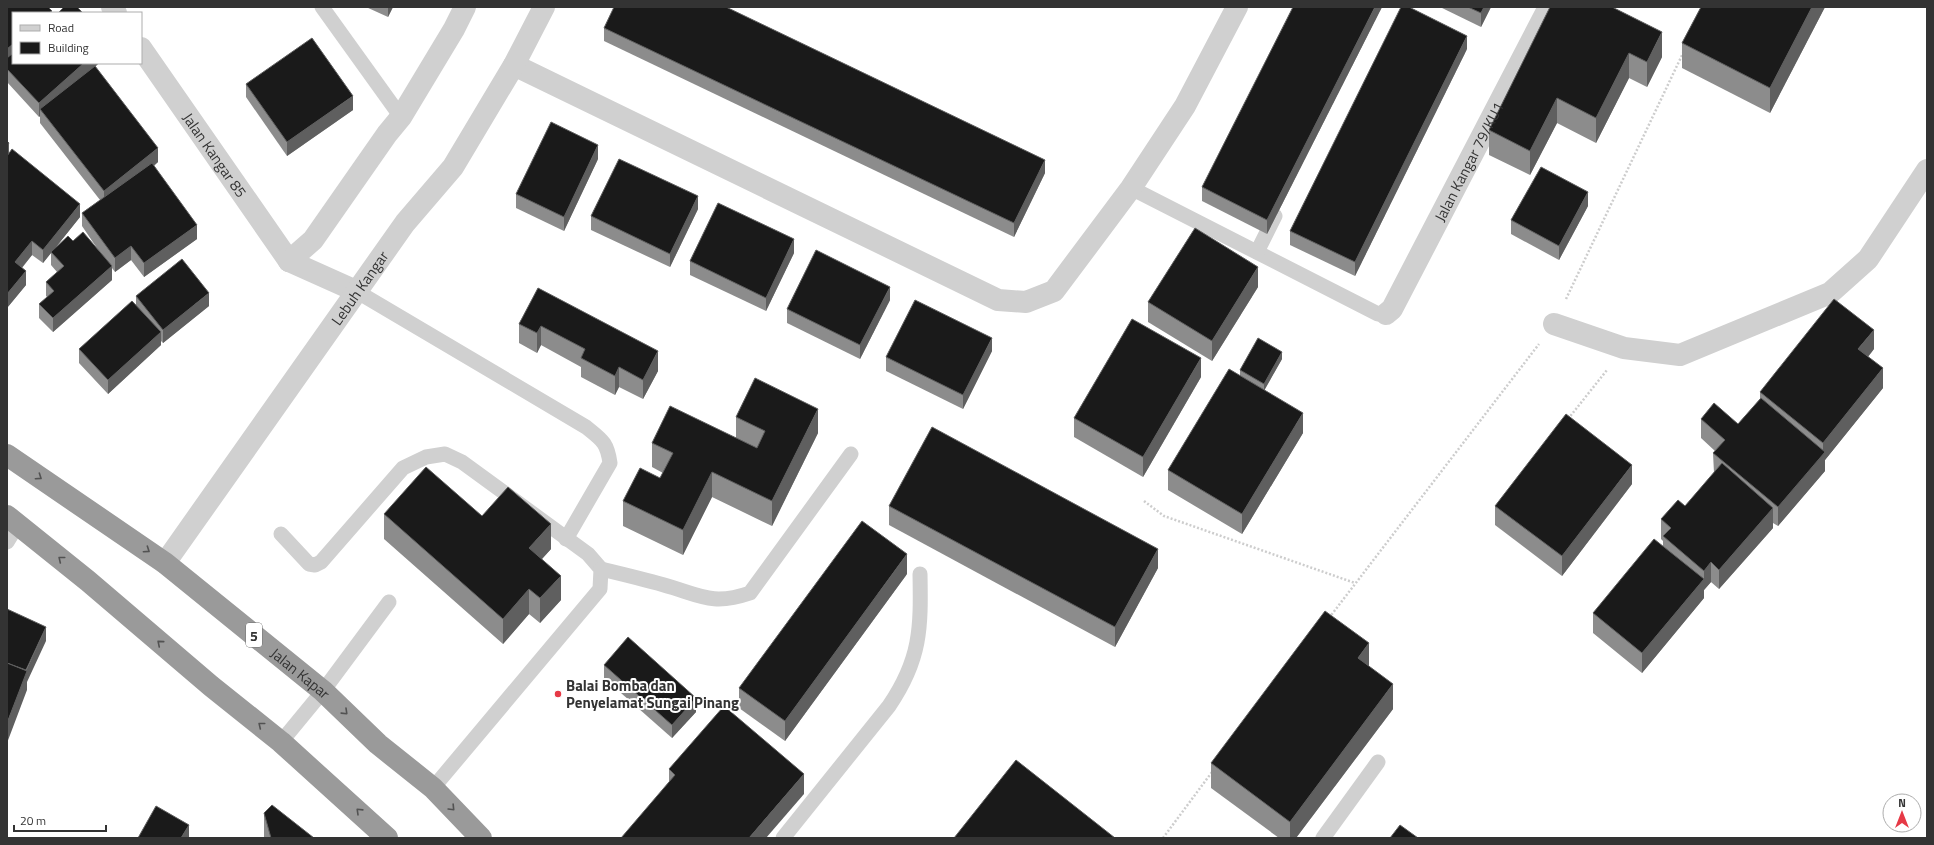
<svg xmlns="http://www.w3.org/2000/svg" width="1934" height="845" font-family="'Titillium Web',sans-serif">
  <rect width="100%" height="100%" fill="#fff"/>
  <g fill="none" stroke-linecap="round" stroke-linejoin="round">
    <g stroke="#cdcdcd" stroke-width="2.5" stroke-dasharray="2 2" stroke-linecap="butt">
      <path d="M1566,299L1684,51"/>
      <path d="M1568,419L1607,370"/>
      <path d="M1144,501L1164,516L1355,583"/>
      <path d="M1329,618L1539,344"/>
      <path d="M1163,838L1212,772"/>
    </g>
    <g stroke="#d0d0d0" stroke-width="15">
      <path d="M322,7L401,117"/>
      <path d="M1131,188L1378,314H1386"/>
      <path d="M1257,252L1275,216"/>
      <path d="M356,291L586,427C602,440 607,442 610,463L566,539"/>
      <path d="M281,534L309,564L315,565L321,562L403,468L426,457L445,454L462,462L588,554L601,569L600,589L433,788"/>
      <path d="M7,542L18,524"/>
      <path d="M601,569C622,574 643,579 664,585C700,595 712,606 750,593L851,454"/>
      <path d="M281,742L323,691L389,602"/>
      <path d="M783,838L889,706C921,659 921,628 920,574"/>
      <path d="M1323,838L1378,762"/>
    </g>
    <g stroke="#d0d0d0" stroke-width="22">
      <path d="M112,7L116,13"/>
      <path id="s1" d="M141,48L289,261"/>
      <path d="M514,65L998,300L1026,302L1054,291L1131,188L1185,106L1237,7"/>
      <path d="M289,261L313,240L387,134L401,117L454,29L465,7"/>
      <path d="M289,261L356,291"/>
      <path id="s2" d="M1386,314L1392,309L1549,7"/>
      <path d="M1554,324L1624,348L1680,355L1830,293L1868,259L1927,170"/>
      <path id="s3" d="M165,563L405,223L453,167L514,65L544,7"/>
    </g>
    <g stroke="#9a9a9a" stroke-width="22">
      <path id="s4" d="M7,455L165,563L323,691L378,744L433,788L481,838"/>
      <path d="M7,516L88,581L211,686L281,742L387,838"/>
    </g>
  </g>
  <g fill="#8c8c8c">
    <path d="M7,7L52,13L13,63H99L95,67L158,162L154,166L197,239L144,277L131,260L115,272L112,268V280L53,332L39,318V304L47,297L46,296V282L57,272L51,265V253L43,263L32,255L22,268L26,285L7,308L9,153L80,217L56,247L73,241L101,254L82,226V213L100,200L40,123V116L39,117L7,82Z"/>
    <path d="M366,7H393L388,17Z"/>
    <path d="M1382,7L1267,234L1202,201V187Z"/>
    <path d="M1440,7H1491L1481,27Z"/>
    <path d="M1550,7L1662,57L1647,87L1629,78L1596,143L1557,123L1530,175L1489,155V130Z"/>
    <path d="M1701,7H1825L1770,113L1682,68V43Z"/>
    <path d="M604,28L1045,173L1014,237L604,41Z"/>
    <path d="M1467,49L1355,276L1290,245V231Z"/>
    <path d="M246,84L353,110L287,156L246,97Z"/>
    <path d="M598,159L564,231L516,208V194Z"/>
    <path d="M1588,206L1559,260L1511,234V220Z"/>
    <path d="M698,209L670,267L591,230V216Z"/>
    <path d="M794,253L766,311L690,275V261Z"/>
    <path d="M1258,287L1212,361L1148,322V302Z"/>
    <path d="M538,288L658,371L643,399L619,387L615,395L581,377V367L541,345L537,353L519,343V324Z"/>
    <path d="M136,296L209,306L163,343L161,341V345L108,394L79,363V349L136,304Z"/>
    <path d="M890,300L860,359L787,323V309Z"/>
    <path d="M1874,349L1868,357L1883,388L1825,460V471L1778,526L1773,523V528L1719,589L1711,582L1704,590V598L1642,673L1593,633V613L1663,546V541L1661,539V519L1685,506L1714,473L1713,453L1715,451L1701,438V419L1738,424L1760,399V392Z"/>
    <path d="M992,351L963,409L886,371V357Z"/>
    <path d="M1282,359L1264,390L1303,433L1242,534L1168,490V470L1240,376V370Z"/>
    <path d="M1201,377L1143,477L1074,437V418Z"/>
    <path d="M736,417L818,433L772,526L712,497L683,555L623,526V501L660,478L663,473L652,467V443L736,438Z"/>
    <path d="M1632,484L1562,576L1495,525V506Z"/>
    <path d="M889,506L1158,568L1115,647L889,525Z"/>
    <path d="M384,514L482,516L551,549L542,559L561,600L540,623L529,614L503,644L384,539Z"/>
    <path d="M907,574L785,741L739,708V688Z"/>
    <path d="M604,665L696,712L672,738L604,678Z"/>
    <path d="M1369,666L1393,709L1296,838H1279L1211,788V763Z"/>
    <path d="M669,769L804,794L669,782Z"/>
    <path d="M264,813L314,838H264Z"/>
  </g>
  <g fill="#5f5f5f">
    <path d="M388,7H393L388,17Z"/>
    <path d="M1375,7H1382L1267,234V220Z"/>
    <path d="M1484,7H1491L1481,27V13Z"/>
    <path d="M1812,7H1825L1770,113V88Z"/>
    <path d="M1662,32V57L1647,87V62Z"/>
    <path d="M1467,36V49L1355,276V262Z"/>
    <path d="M13,44V58L7,63V49Z"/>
    <path d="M1629,53V78L1596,143V118Z"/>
    <path d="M84,63H99L43,113L40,109V116L39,117V103Z"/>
    <path d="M353,96V110L287,156V142Z"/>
    <path d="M1557,98V123L1530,175V151Z"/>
    <path d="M9,143V157L7,160V146Z"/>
    <path d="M598,145V159L564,231V217Z"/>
    <path d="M158,148V162L104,205V191Z"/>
    <path d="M1045,160V173L1014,237V223Z"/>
    <path d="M1588,192V206L1559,260V246Z"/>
    <path d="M698,196V209L670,267V254Z"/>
    <path d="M80,204V217L52,252H51V253L43,263V250Z"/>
    <path d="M197,225V239L144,277V263Z"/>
    <path d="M794,239V253L766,311V298Z"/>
    <path d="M32,241V255L15,276V262Z"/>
    <path d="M131,246V260L115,272V258Z"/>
    <path d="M112,266V280L53,332V318Z"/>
    <path d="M1258,267V287L1212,361V341Z"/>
    <path d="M26,271V285L7,308V294Z"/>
    <path d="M890,287V300L860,359V345Z"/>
    <path d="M209,293V306L163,343V330Z"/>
    <path d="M541,326V345L537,353V333Z"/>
    <path d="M1874,330V349L1858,369V349Z"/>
    <path d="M161,332V345L108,394V380Z"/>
    <path d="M992,338V351L963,409V395Z"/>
    <path d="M658,351V371L643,399V380Z"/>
    <path d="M1282,352V359L1264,391V384Z"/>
    <path d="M1201,358V377L1143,477V457Z"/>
    <path d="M619,367V387L615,395V376Z"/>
    <path d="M1883,368V388L1825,460V471L1778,526V507L1823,453V443Z"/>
    <path d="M818,409V433L772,526V501Z"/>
    <path d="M1303,413V433L1242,534V514Z"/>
    <path d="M1632,465V484L1562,576V556Z"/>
    <path d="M712,472V497L683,555V530Z"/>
    <path d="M1773,508V528L1719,589V570Z"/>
    <path d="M551,524V549L529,573V548Z"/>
    <path d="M1158,549V568L1115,647V627Z"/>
    <path d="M907,554V574L785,741V721Z"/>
    <path d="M1711,562V582L1704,590V598L1642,673V653L1704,579V571Z"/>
    <path d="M561,576V600L540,623V598Z"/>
    <path d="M529,589V614L503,644V619Z"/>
    <path d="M46,627V641L27,682V690L7,743V723L25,673Z"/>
    <path d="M1369,643V668L1358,658Z"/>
    <path d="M1393,684V709L1296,838H1290V822Z"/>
    <path d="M696,698V712L672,738V725Z"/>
    <path d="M804,774V794L766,838H749Z"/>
    <path d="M189,825V838H181Z"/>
  </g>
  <g fill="#1a1a1a" stroke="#5f5f5f">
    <path d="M7,7H48L52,11L49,13H13V44L7,49Z"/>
    <path d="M64,7H77L83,13H58Z"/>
    <path d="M614,7H726L1045,160L1014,223L604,28Z"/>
    <path d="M1293,7H1375L1267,220L1202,187Z"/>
    <path d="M1401,7H1409L1467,36L1355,262L1290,231Z"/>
    <path d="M1468,7H1484L1481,13Z"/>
    <path d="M1550,7H1612L1662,32L1647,62L1629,53L1596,118L1557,98L1530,151L1489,130Z"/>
    <path d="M1701,7H1812L1770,88L1682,43Z"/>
    <path d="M312,38L353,96L287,142L246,84Z"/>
    <path d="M13,53V63H84L39,103L7,69V58Z"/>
    <path d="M95,66L158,148L104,191L40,109Z"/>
    <path d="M551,122L598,145L564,217L516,194Z"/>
    <path d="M7,141L9,143L7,146Z"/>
    <path d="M12,149L80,204L43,250L32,241L15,262L26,271L7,294V156Z"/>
    <path d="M619,159L698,196L670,254L591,216Z"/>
    <path d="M152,163L197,225L144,263L131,246L115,258L82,213Z"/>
    <path d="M1541,167L1588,192L1559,246L1511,220Z"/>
    <path d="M718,203L794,239L766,298L690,261Z"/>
    <path d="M1195,228L1258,267L1212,341L1148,302Z"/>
    <path d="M83,232L112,266L53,318L39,304L54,291L46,282L64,266L51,252L68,236L73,241Z"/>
    <path d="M816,250L890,287L860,345L787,309Z"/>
    <path d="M182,259L209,293L163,330L136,296Z"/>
    <path d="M538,288L658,351L643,380L619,367L615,376L581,358L585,349L541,326L537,333L519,324Z"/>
    <path d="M1834,299L1874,330L1858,349L1883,368L1823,443L1760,392Z"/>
    <path d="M915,300L992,338L963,395L886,357Z"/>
    <path d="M132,301L161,332L108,380L79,349Z"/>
    <path d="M1132,319L1201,358L1143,457L1074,418Z"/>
    <path d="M1258,338L1282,352L1264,384L1240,370Z"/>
    <path d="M1229,369L1303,413L1242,514L1168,470Z"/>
    <path d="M755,378L818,409L772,501L712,472L683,530L623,501L640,468L660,478L673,453L652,443L670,406L757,448L765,431L736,417Z"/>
    <path d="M1761,398L1825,452L1778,507L1713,453L1725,440L1701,419L1714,403L1738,424Z"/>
    <path d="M1566,414L1632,465L1562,556L1495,506Z"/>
    <path d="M932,427L1158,549L1115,627L889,506Z"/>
    <path d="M1722,463L1773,508L1719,570L1711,562L1704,571L1663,536L1671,528L1661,519L1678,500L1685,506Z"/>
    <path d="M426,467L482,516L508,487L551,524L529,548L561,576L540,598L529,589L503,619L384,514Z"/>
    <path d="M862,521L907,554L785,721L739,688Z"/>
    <path d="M1654,539L1704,579L1642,653L1593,613Z"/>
    <path d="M7,609L46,627L26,670L7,663Z"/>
    <path d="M1325,611L1369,643L1358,658L1393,684L1290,822L1211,763Z"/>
    <path d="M628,637L696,698L672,725L604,665Z"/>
    <path d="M7,663L27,671L7,723Z"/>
    <path d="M724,706L804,774L749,838H621L675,775L669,769Z"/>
    <path d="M1016,760L1115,838H954Z"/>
    <path d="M272,805L314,838H271L264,813Z"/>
    <path d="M156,806L189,825L181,838H138Z"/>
    <path d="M1400,825L1418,838H1390Z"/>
  </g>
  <defs><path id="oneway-chevron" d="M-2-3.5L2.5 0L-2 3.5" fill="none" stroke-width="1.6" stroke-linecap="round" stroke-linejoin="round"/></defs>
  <g stroke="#525252">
    <use href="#oneway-chevron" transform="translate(39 477) rotate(34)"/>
    <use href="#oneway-chevron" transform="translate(147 550) rotate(34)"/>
    <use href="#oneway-chevron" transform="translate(61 559) rotate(-141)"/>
    <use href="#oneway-chevron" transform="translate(160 643) rotate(-140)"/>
    <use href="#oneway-chevron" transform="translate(345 712) rotate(44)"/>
    <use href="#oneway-chevron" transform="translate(261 725) rotate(-141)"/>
    <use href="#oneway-chevron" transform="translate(452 808) rotate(46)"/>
    <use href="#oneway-chevron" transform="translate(359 811) rotate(-136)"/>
  </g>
  <circle fill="#e63946" stroke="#fff" stroke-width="1.5" cx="558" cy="694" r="4"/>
  <g text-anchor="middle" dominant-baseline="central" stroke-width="4" stroke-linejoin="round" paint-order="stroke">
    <rect fill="#fff" stroke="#707070" stroke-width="1" x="246" y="623" width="16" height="24" rx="3"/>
    <g font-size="14" font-weight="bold" fill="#333">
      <text x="254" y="635">5</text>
    </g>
    <g font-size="15" fill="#333" stroke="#fff">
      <text stroke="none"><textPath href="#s1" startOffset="130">Jalan Kangar 85</textPath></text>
      <text stroke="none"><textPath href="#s2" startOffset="174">Jalan Kangar 79/KU1</textPath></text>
      <text stroke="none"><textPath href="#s3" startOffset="337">Lebuh Kangar</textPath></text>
      <text stroke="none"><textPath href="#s4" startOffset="366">Jalan Kapar</textPath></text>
    </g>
    <g font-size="15" font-weight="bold" fill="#333" stroke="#fff" text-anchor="start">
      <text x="566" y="685">Balai Bomba dan<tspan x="566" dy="17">Penyelamat Sungai Pinang</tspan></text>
    </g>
  </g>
  <rect width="1934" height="845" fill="none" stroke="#333333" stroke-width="16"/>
  <rect x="12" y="12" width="130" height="52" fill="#ffffff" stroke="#adadad"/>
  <rect x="20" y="25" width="20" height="6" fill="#d0d0d0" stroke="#adadad"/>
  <text x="48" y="32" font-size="12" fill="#333333">Road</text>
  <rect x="20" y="42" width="20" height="12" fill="#1a1a1a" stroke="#adadad"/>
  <text x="48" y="52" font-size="12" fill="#333333">Building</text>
  <g transform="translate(1902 813)"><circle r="19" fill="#ffffff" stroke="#adadad"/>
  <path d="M0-3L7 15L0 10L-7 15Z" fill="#e63946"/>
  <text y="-6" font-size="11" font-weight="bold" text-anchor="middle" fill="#333333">N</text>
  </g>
  <path d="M14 825v6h92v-6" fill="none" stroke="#333333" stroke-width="2"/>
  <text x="20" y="825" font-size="12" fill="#333333" stroke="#ffffff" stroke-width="3" paint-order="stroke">20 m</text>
</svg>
